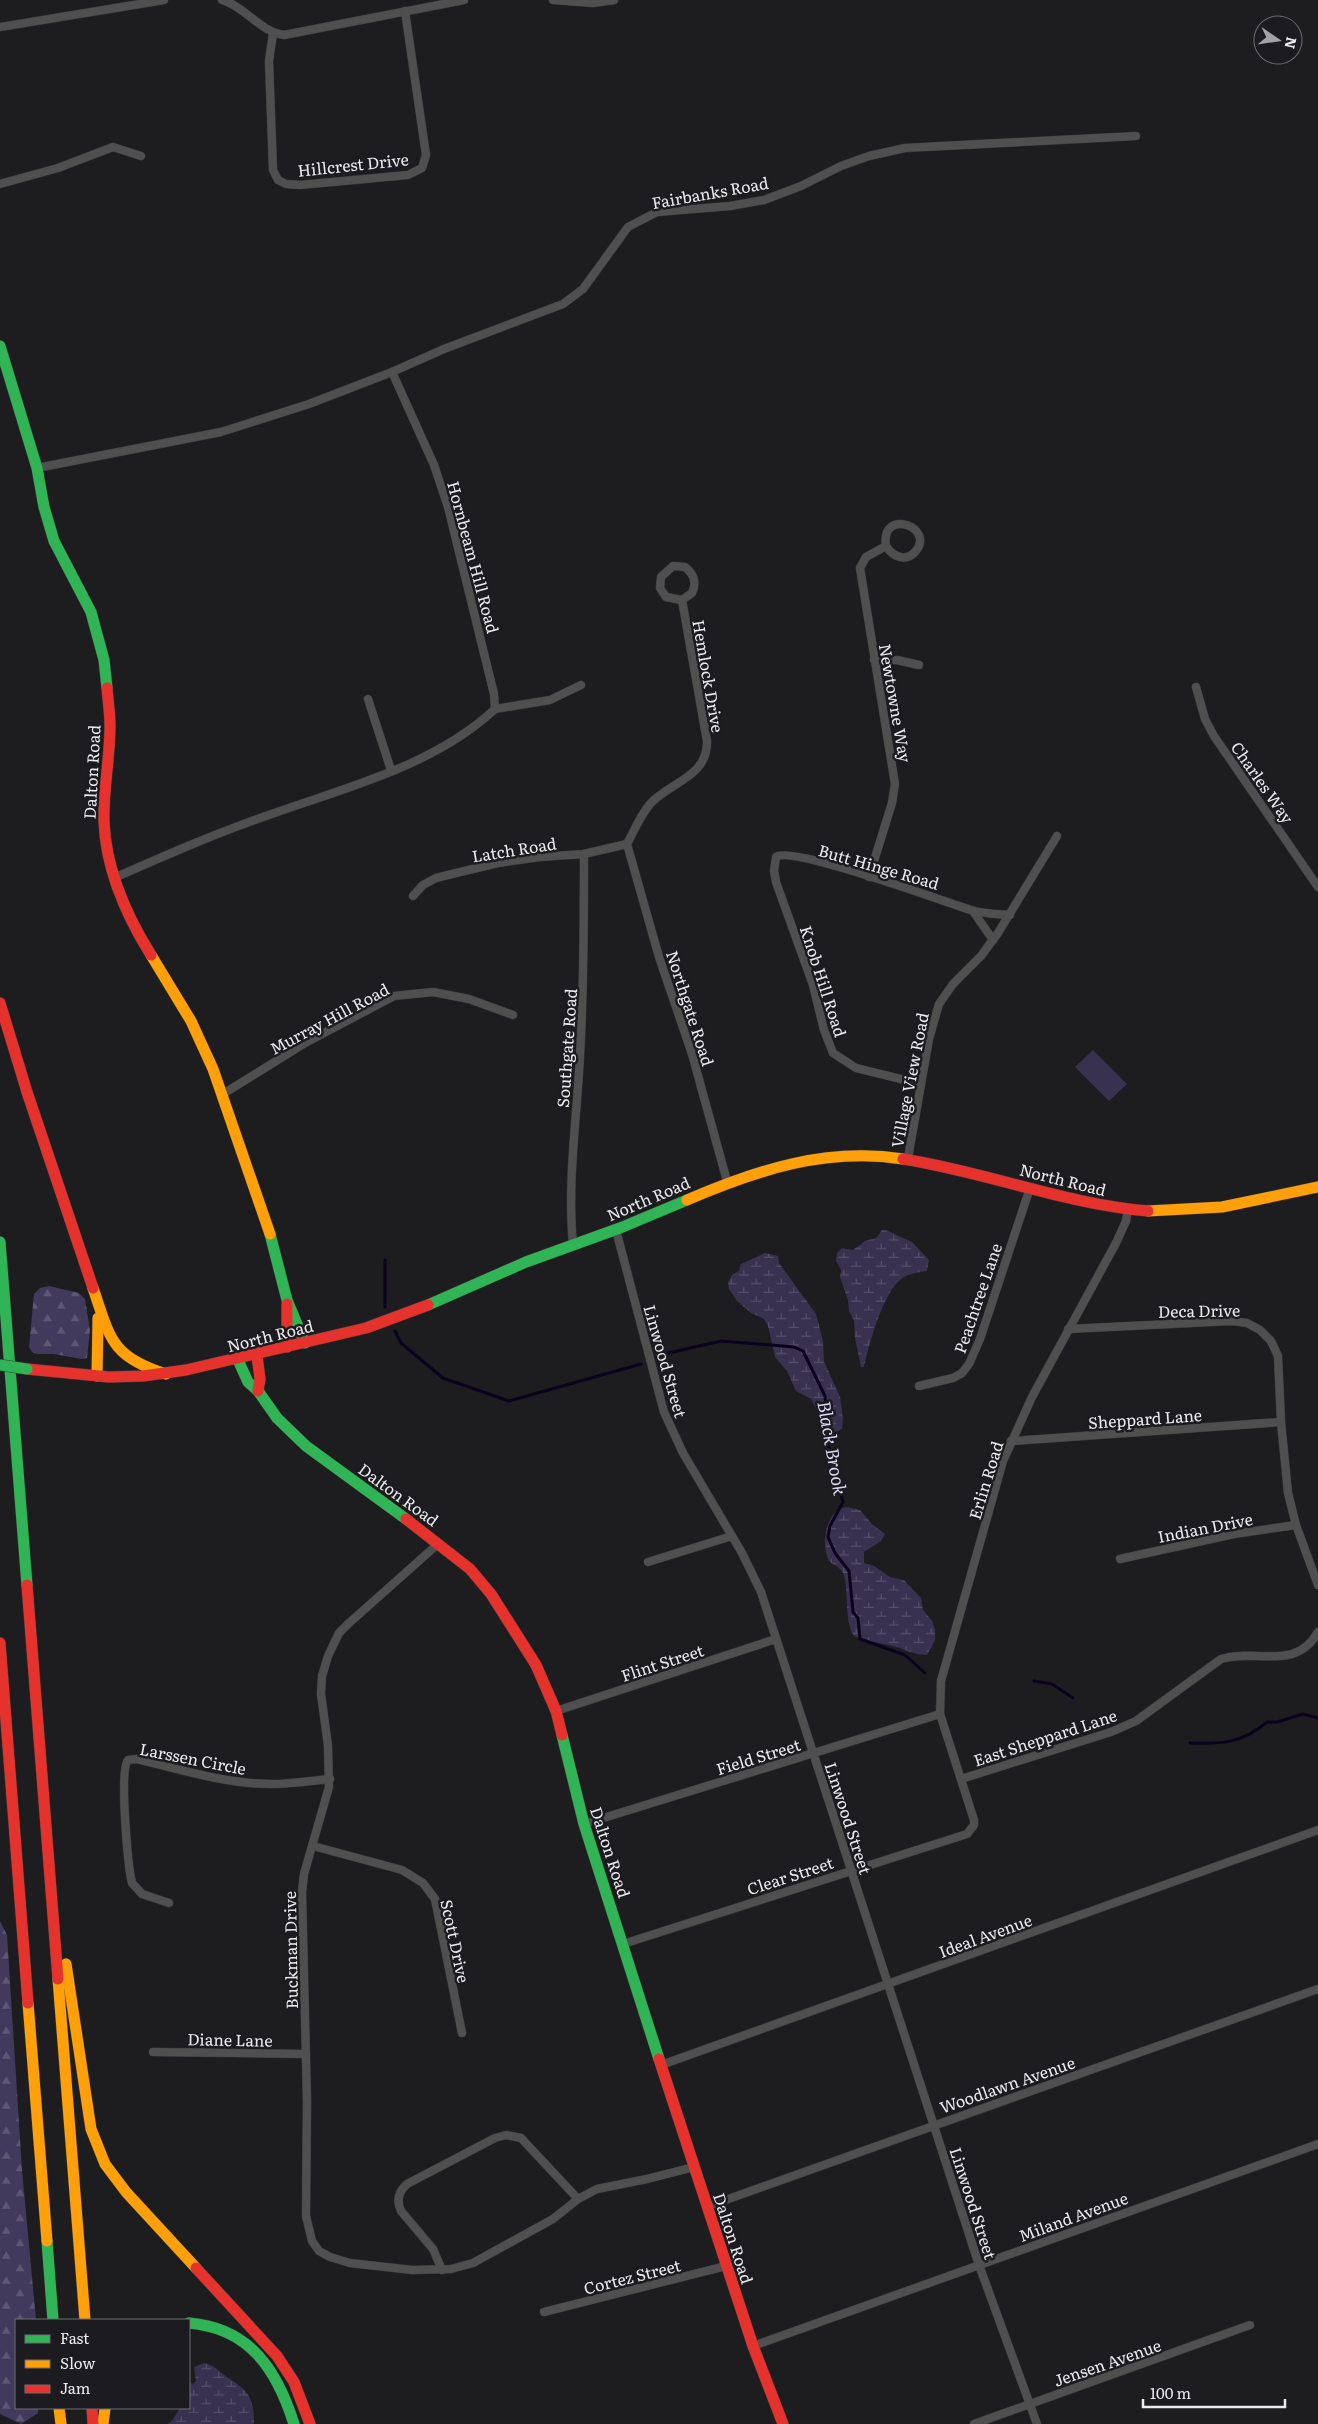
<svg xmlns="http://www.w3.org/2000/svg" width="1318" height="2424" font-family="Literata,serif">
  <defs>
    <pattern id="forest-firs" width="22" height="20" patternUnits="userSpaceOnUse" patternTransform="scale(1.25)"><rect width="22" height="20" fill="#413a5c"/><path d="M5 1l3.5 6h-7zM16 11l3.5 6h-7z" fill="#5d5774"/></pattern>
    <pattern id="wetland-marsh" width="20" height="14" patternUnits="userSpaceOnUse" patternTransform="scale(1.25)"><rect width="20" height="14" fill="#383150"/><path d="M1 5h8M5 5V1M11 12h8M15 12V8" fill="none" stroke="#554f6a"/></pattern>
  </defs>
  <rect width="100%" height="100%" fill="#1d1d1f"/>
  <g fill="url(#forest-firs)">
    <path d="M49,1286L79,1293L85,1299L90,1330L87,1358L82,1359L54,1354H37L32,1352L29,1347L34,1294L40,1288Z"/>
    <path d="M0,1921L7,1935L22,2170L36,2320H16V2408H38V2413L21,2424L0,2414Z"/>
  </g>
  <g fill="url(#wetland-marsh)">
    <path d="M882,1230H886L912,1242L929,1260L927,1271C919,1272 908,1274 901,1279C883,1293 869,1344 864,1367H861L855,1338L854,1321L849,1311L848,1300L840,1277L841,1270L836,1261L837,1253L842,1248L853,1250L865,1241L876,1238Z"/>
    <path d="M765,1253L778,1256L779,1263L816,1314L823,1341L824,1361L840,1397L843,1418L842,1429L836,1432L824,1424L811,1399L796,1391L787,1371L775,1357L768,1326L764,1319L751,1313L737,1301L729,1289L728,1282L733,1274L739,1271L741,1264Z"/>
    <path d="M847,1507L860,1510L872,1524L885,1534L881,1541L864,1552V1563L874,1566L890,1577L904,1580L921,1598L923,1610L932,1621L935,1630V1640L927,1655C917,1655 910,1652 900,1648C885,1644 870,1642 854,1636C844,1621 849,1593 844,1575C841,1566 832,1566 828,1559C821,1542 826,1509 847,1507Z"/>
    <path d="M204,2363C215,2365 218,2371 227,2377C249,2391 254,2397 254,2424H167L172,2421L180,2408H189V2383L193,2384L196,2381L194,2367Z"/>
  </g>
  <path fill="#383150" d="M1093,1050L1127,1084L1109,1101L1075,1067Z"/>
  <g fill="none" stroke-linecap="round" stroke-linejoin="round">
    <g stroke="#0b031d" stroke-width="3">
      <path d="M385,1260V1307"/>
      <path d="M395,1331L401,1343L443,1378L509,1401L641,1364"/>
      <path d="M660,1355L721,1341L794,1347L803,1351L825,1396L828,1444L843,1502L830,1526L828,1537L835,1553L849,1571L853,1612L858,1618L860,1639L905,1655L925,1673"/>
      <path d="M1034,1681L1052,1684L1073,1698"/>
      <path d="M1190,1743C1222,1744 1241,1744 1267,1722H1277L1303,1714L1318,1718"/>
    </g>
    <defs>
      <g id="street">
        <path d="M222,0C246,7 260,32 284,35L464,0"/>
        <path d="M553,0L593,3L614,0"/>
        <path d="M0,27L164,0"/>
        <path d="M273,33L269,61L273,170L278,180L286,184L300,185L408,175L422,168L426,155L405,11"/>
        <path d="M0,184L58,168L113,147L141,156"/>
        <path d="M392,372L444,349L563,304L583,289L628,227L657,212L730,206L764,200L801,186L841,166L869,156L905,148L1136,136"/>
        <path d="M37,468L221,432L309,404L392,372L434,465L448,507L494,694L495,709C433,767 343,788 266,816C214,834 164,856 114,878"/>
        <path d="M874,660H897L919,665"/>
        <path d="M1196,687L1205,719L1214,736L1318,887"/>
        <path d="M368,699L391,770"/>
        <path d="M495,709L550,700L581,685"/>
        <path d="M627,844C634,831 640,816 650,804C670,782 708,777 707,741L682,600L692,593C697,583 694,574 685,567L673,566L661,577L660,588L666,597L682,600"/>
        <path d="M627,844L659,957L692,1054L727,1181"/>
        <path d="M869,877L892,803L895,784L860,568L866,557L886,546C893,557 906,562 915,552C937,527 880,507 886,546"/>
        <path d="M413,896L423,885L436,878L452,874L498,863L540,857L584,854L627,844"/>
        <path d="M973,911L993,940"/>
        <path d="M921,1084L856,1068L833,1053L824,1030L813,985L776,882L774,871L776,857C792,845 944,902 971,910C983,914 997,914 1010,915"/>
        <path d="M223,1094L305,1043L394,996L433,992L469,999L513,1015"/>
        <path d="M908,1158L929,1039L939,1004L953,984L981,956L998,933L1057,836"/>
        <path d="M616,1230L664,1412L683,1453L742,1553L761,1592L979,2265L1037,2424"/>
        <path d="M573,1245C567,1181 577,1118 580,1055C584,988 584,921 584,854"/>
        <path d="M1068,1329L1232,1321L1247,1323L1260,1330L1271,1341L1278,1356L1281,1422L1288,1493L1296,1525L1318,1585"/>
        <path d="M919,1386L953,1378L962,1373L969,1364L980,1339L1030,1188"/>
        <path d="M1011,1441L1281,1422"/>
        <path d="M439,1543L348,1624L339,1633L328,1656L322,1676L321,1694L328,1746L329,1787L304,1874L302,1892L307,2101L306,2216L312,2241L319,2251L330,2257L350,2263L412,2270L451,2269L473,2263L553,2219L578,2199L597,2189L647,2179L694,2167"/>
        <path d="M1120,1559L1234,1534L1296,1525"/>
        <path d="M648,1562L732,1536"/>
        <path d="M556,1711L776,1639"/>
        <path d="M961,1779L1111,1732L1136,1721L1221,1659C1255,1648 1296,1672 1318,1632"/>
        <path d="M584,1824L940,1714"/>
        <path d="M313,1846L402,1870L423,1883L435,1899L462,2033"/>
        <path d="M169,1903L142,1894L132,1883C128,1866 119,1771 128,1760L137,1759C181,1770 227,1784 272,1784C292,1784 311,1781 330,1779"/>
        <path d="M623,1944L967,1834L974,1825V1820L940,1714L941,1681L1003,1461L1032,1397L1116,1243L1126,1221L1128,1209"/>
        <path d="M153,2052L306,2054"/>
        <path d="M661,2065L1318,1830"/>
        <path d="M706,2207L1318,1989"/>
        <path d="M442,2270L433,2249L401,2211C396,2200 399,2191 407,2184L495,2138L506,2135L521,2138L578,2199"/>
        <path d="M544,2312L726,2266"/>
        <path d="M753,2346L1318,2144"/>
        <path d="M974,2424L1250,2325"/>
      </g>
      <g id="fast">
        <path d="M0,346L37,468L44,507L54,541L91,612L104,660L107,688"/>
        <path d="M270,1234L287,1300L305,1343"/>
        <path d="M0,1242L27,1585"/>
        <path d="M428,1305L526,1262L620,1228L687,1200"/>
        <path d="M238,1360L248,1382L258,1391L277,1418L306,1446L406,1519"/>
        <path d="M562,1735L584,1824L659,2059"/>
        <path d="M47,2241L53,2320"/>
        <path d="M189,2323C250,2328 277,2370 294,2424"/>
      </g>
      <g id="slow">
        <path d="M151,955L191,1021L213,1069L270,1234"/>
        <path d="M687,1200C757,1170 826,1147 903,1159"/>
        <path d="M1148,1211L1222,1207L1318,1187"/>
        <path d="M93,1288C110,1338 111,1357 166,1374"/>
        <path d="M97,1376L98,1318"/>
        <path d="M66,1964L91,2129L105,2164L126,2192L196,2268"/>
        <path d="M58,1979L85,2320"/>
        <path d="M28,2003L47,2241"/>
        <path d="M59,2408L61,2424"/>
        <path d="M103,2424L105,2408"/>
      </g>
      <g id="jam">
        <path d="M107,688C108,700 110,714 110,726C110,758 103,790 104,822C106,870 126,915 151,955"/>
        <path d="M0,1003L27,1092L93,1288"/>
        <path d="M903,1159C986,1172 1065,1204 1148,1211"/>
        <path d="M287,1304V1347"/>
        <path d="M257,1356L260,1379L258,1391"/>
        <path d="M27,1369L109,1377L143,1376L186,1370L366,1328L428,1305"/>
        <path d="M406,1519L470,1569L491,1594L536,1665L556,1711L562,1735"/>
        <path d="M27,1585L58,1979"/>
        <path d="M0,1643L28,2003"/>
        <path d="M659,2059L753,2346L783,2424"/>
        <path d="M196,2268L277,2356L294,2382L310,2424"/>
        <path d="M92,2408L93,2424"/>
      </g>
    </defs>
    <use href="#street" stroke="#383839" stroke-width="9"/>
    <use href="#fast" stroke="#383839" stroke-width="12"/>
    <use href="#slow" stroke="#383839" stroke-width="12"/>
    <use href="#jam" stroke="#383839" stroke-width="12"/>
    <use href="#street" stroke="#4f4f50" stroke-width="8"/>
    <use href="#fast" stroke="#30b455" stroke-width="11"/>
    <use href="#slow" stroke="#ff9f0a" stroke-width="11"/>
    <use href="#jam" stroke="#e5322d" stroke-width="11"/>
    <defs>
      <path id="fast-bridge" d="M0,1365L27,1369"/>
    </defs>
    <use href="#fast-bridge" stroke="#383839" stroke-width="12" stroke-linecap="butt"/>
    <use href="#fast-bridge" stroke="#30b455" stroke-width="11"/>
  </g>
  <g text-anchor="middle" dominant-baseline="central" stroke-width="5" stroke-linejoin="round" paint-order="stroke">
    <g font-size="16" fill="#ebebed" stroke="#1c1c20">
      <text transform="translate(353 164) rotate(-6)">Hillcrest Drive</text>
      <text transform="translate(710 192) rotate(-10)">Fairbanks Road</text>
      <text transform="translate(474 557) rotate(75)">Hornbeam Hill Road</text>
      <text transform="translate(709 676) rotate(80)">Hemlock Drive</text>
      <text transform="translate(896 703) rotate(80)">Newtowne Way</text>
      <text transform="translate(91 772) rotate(-87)">Dalton Road</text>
      <text transform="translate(1263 782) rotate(55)">Charles Way</text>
      <text transform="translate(514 849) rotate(-9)">Latch Road</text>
      <text transform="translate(879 866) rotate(16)">Butt Hinge Road</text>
      <text transform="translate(824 981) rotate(72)">Knob Hill Road</text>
      <text transform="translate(691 1008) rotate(72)">Northgate Road</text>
      <text transform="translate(329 1018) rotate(-28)">Murray Hill Road</text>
      <text transform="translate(566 1048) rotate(-86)">Southgate Road</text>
      <text transform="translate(909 1080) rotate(-79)">Village View Road</text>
      <text transform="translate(1063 1179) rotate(14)">North Road</text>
      <text transform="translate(648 1198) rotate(-23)">North Road</text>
      <text transform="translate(977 1298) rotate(-71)">Peachtree Lane</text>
      <text transform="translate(1199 1310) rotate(-1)">Deca Drive</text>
      <text transform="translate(270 1335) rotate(-14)">North Road</text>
      <text transform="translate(666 1361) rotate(74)">Linwood Street</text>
      <text transform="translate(1145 1418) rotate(-4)">Sheppard Lane</text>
      <text transform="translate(985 1480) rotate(-73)">Erlin Road</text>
      <text transform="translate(399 1494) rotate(36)">Dalton Road</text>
      <text transform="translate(1205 1527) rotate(-11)">Indian Drive</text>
      <text transform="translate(662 1662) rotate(-18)">Flint Street</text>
      <text transform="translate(1045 1737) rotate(-18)">East Sheppard Lane</text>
      <text transform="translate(758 1756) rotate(-17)">Field Street</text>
      <text transform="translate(193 1758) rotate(11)">Larssen Circle</text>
      <text transform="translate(849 1818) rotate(72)">Linwood Street</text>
      <text transform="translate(611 1852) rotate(72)">Dalton Road</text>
      <text transform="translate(790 1875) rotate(-18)">Clear Street</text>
      <text transform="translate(985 1935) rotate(-20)">Ideal Avenue</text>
      <text transform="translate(456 1941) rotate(78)">Scott Drive</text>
      <text transform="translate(290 1950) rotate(-91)">Buckman Drive</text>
      <text transform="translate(230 2039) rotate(1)">Diane Lane</text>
      <text transform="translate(1007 2084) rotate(-19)">Woodlawn Avenue</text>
      <text transform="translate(974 2203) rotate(72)">Linwood Street</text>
      <text transform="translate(1073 2216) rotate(-20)">Miland Avenue</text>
      <text transform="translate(734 2238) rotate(72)">Dalton Road</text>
      <text transform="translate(632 2276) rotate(-14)">Cortez Street</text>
      <text transform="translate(1107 2362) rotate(-19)">Jensen Avenue</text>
    </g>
    <g font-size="18" font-style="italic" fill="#dcd8f4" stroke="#1c1c20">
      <text transform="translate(833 1448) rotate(80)">Black Brook</text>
    </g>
  </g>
  <rect x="15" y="2319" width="175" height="90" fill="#1c1c20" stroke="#6f6f72"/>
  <rect x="25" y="2335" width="25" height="8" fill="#30b455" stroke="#6f6f72"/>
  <text x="60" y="2344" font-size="15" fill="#ebebed">Fast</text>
  <rect x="25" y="2360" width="25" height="8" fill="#ff9f0a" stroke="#6f6f72"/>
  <text x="60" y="2369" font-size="15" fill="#ebebed">Slow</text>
  <rect x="25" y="2385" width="25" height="8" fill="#e5322d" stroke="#6f6f72"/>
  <text x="60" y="2394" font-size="15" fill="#ebebed">Jam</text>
  <g transform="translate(1278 40) rotate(103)"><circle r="24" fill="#1c1c20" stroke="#6f6f72"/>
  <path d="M0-4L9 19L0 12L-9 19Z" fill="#a3a3a5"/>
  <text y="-8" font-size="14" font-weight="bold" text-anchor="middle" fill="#ebebed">N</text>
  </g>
  <path d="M1143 2399v8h142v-8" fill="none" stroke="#ebebed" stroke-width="2.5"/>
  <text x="1150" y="2399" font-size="15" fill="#ebebed" stroke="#1c1c20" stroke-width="4" paint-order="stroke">100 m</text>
</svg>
